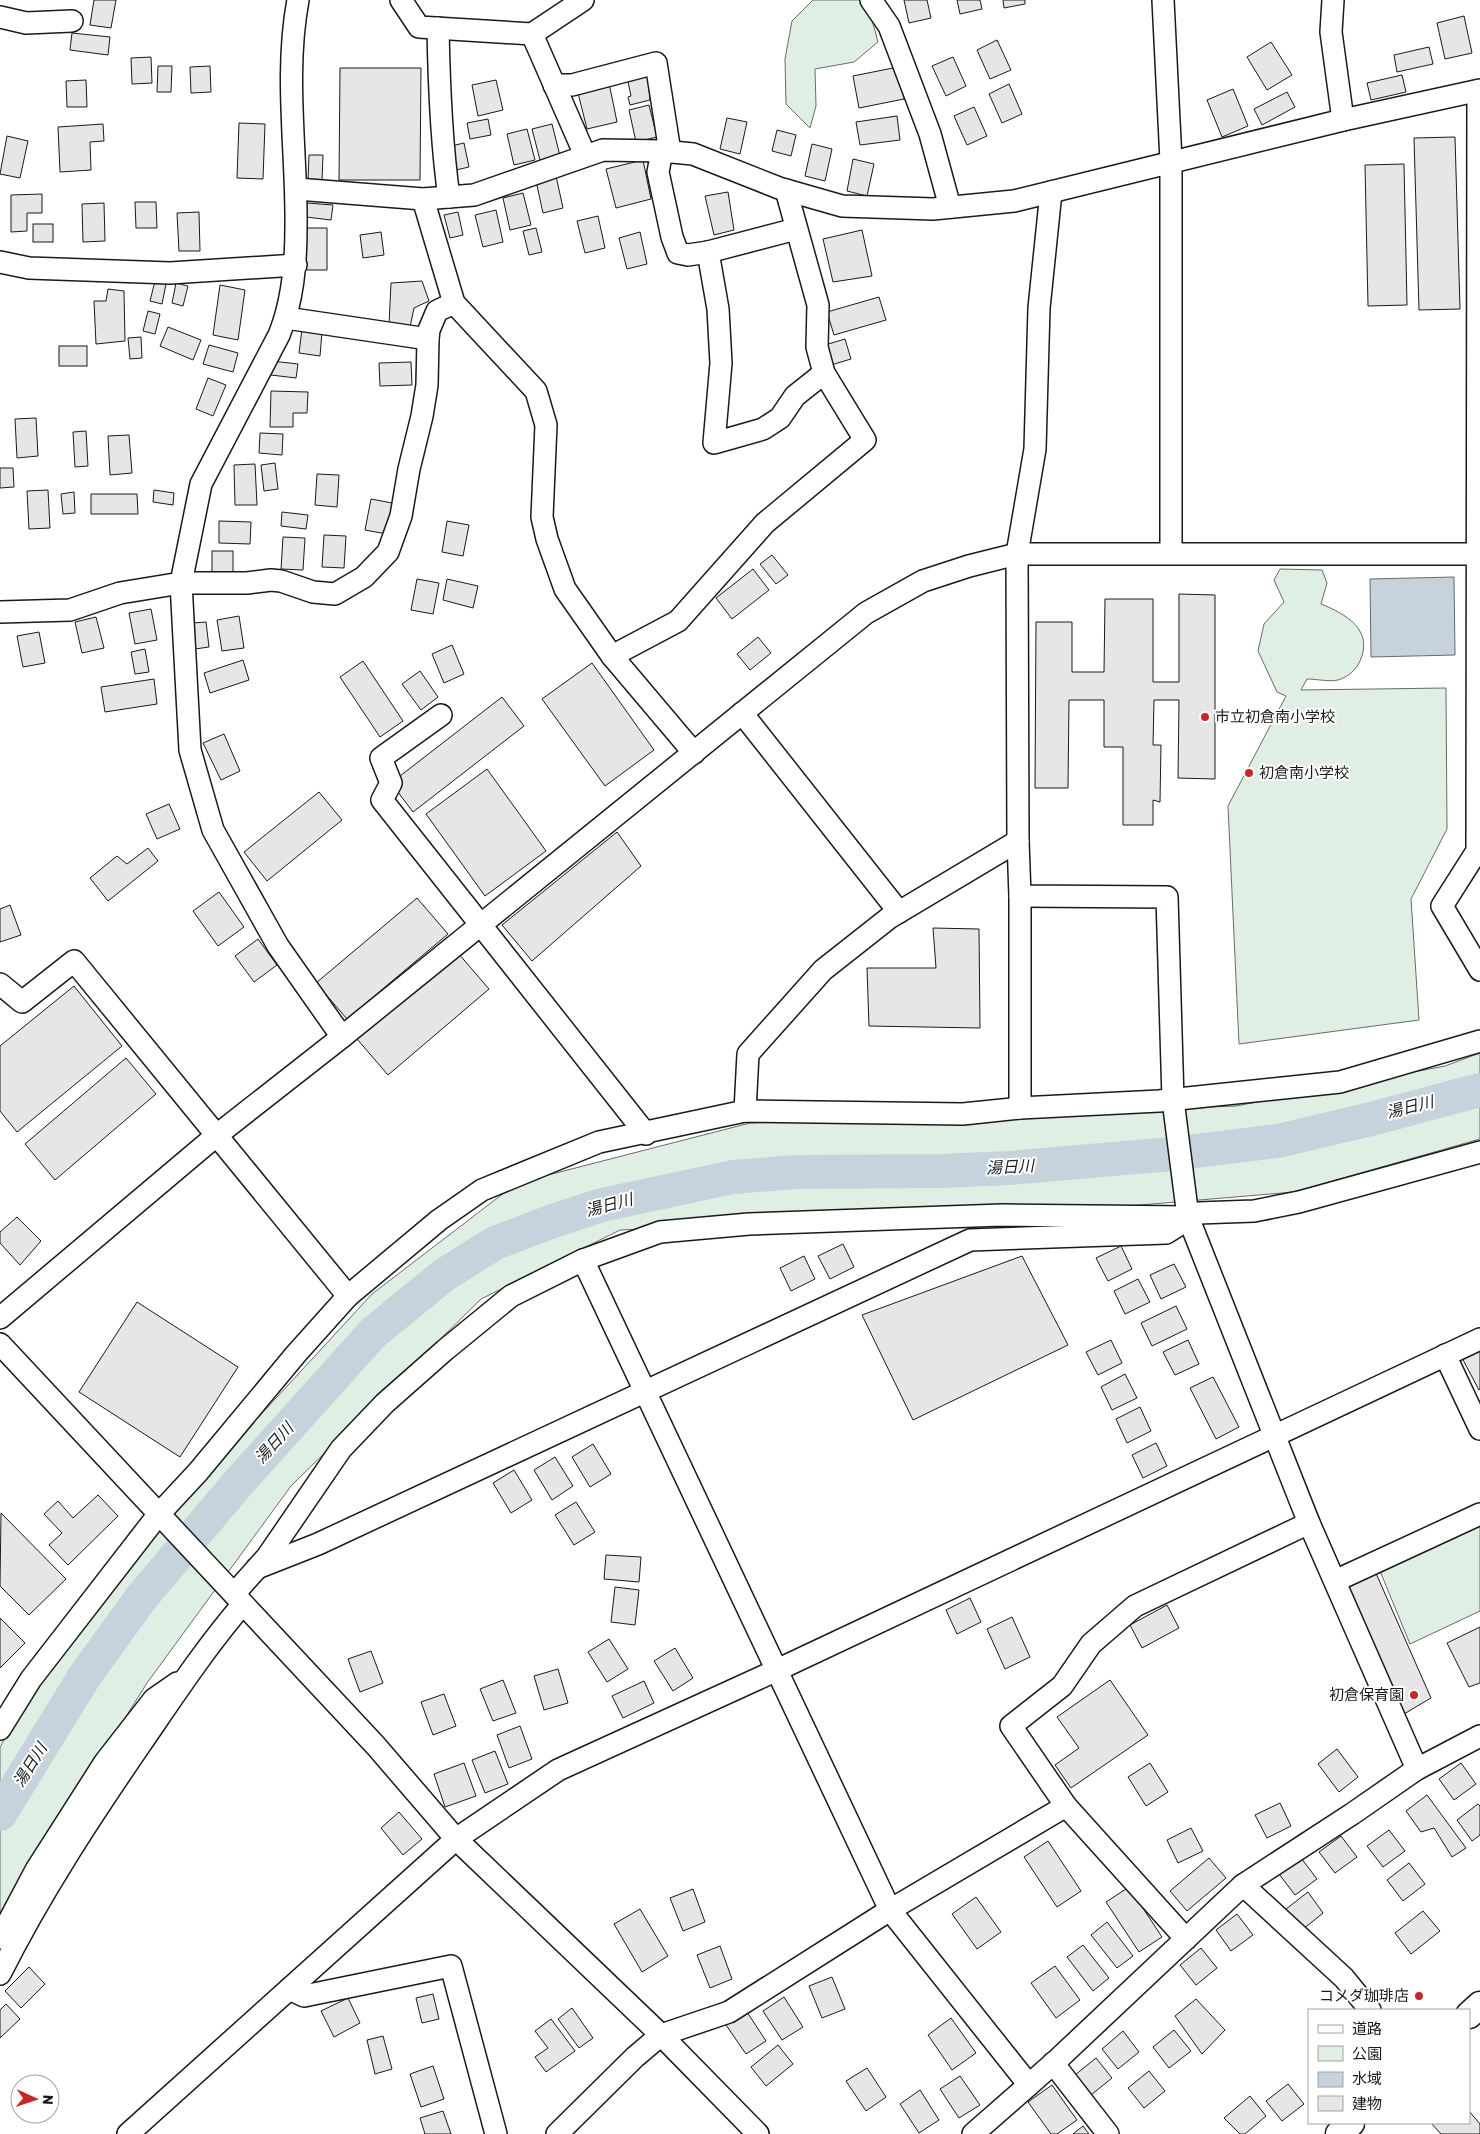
<svg xmlns="http://www.w3.org/2000/svg" width="1480" height="2134" font-family="Rubik,'Noto Sans JP',sans-serif">
  <rect width="100%" height="100%" fill="#fff"/>
  <g fill="#e0efe3" stroke="#6a6a6a">
    <path d="M813,0H861L868,5L878,42L854,62L815,69L816,106L810,128L786,104L785,59L792,21Z"/>
    <path d="M1280,569L1322,570L1327,583L1321,604C1346,614 1374,630 1360,661C1356,670 1348,677 1338,680C1329,682 1316,679 1307,679L1301,690L1446,688L1447,829L1411,899L1419,1020L1239,1044L1228,806L1286,696L1277,692L1258,651L1264,624L1284,602L1274,580Z"/>
    <path d="M1480,1053V1139L1294,1192L1022,1215L620,1230L481,1299L291,1486L147,1683L0,1917V1747L28,1697L183,1499L372,1294L517,1183L750,1123L1236,1106L1445,1066Z"/>
    <path d="M1480,1524V1611L1410,1644L1380,1571Z"/>
  </g>
  <path fill="#c6d2dc" stroke="#6a6a6a" d="M1454,577L1455,655L1371,657L1370,579Z"/>
  <g fill="none" stroke-linecap="round" stroke-linejoin="round">
    <path stroke="#c6d2dc" stroke-width="34" d="M0,1814L84,1677L141,1598L239,1482L373,1333L444,1275L495,1243L553,1221L602,1205L733,1177L796,1172L941,1171L1009,1168L1172,1154L1278,1141L1375,1118L1480,1090"/>
  </g>
  <g fill="#e6e6e6" stroke="#1a1a1a">
    <path d="M94,0H116L111,28L90,25Z"/>
    <path d="M904,0H927L931,18L909,23Z"/>
    <path d="M957,0H980L982,9L960,14Z"/>
    <path d="M1003,0H1025V4L1004,8Z"/>
    <path d="M1464,16L1472,53L1445,59L1437,23Z"/>
    <path d="M72,33L110,37L108,55L70,50Z"/>
    <path d="M997,40L1011,70L990,79L977,50Z"/>
    <path d="M1271,42L1292,75L1267,90L1247,57Z"/>
    <path d="M1429,47L1433,64L1397,72L1394,55Z"/>
    <path d="M151,57L152,83L132,84L131,58Z"/>
    <path d="M953,57L966,86L946,96L932,66Z"/>
    <path d="M158,66H172L171,92H157Z"/>
    <path d="M210,66L211,92L191,93L190,67Z"/>
    <path d="M898,67L904,99L859,108L853,76Z"/>
    <path d="M340,68H421L420,180H339Z"/>
    <path d="M1402,75L1406,92L1371,100L1367,83Z"/>
    <path d="M648,76L650,100L630,105L628,97L631,96L627,77Z"/>
    <path d="M86,80L87,107H67L66,81Z"/>
    <path d="M496,80L503,110L478,116L472,85Z"/>
    <path d="M609,83L617,122L587,129L577,89Z"/>
    <path d="M1009,84L1022,114L1002,123L989,94Z"/>
    <path d="M1233,89L1248,126L1222,137L1207,100Z"/>
    <path d="M1287,92L1295,107L1262,125L1254,109Z"/>
    <path d="M649,105L657,137L636,142L629,110Z"/>
    <path d="M974,107L987,136L967,145L954,116Z"/>
    <path d="M897,116L900,140L860,145L856,122Z"/>
    <path d="M727,118L747,122L740,154L720,149Z"/>
    <path d="M488,119L491,135L470,139L467,123Z"/>
    <path d="M239,123L265,124L263,179L237,178Z"/>
    <path d="M103,124L104,141L90,142L91,170L60,172L58,127Z"/>
    <path d="M552,124L560,156L540,160L532,129Z"/>
    <path d="M527,129L535,160L514,165L507,134Z"/>
    <path d="M777,130L796,135L791,156L772,151Z"/>
    <path d="M7,136L28,141L20,178L0,174Z"/>
    <path d="M1455,137L1460,309L1419,310L1414,138Z"/>
    <path d="M464,143L469,167L456,170L451,146Z"/>
    <path d="M812,144L832,149L825,181L805,176Z"/>
    <path d="M309,155H323L322,181H308Z"/>
    <path d="M853,159L874,164L867,196L847,191Z"/>
    <path d="M643,160L651,199L616,208L606,169Z"/>
    <path d="M1404,164L1407,305L1368,306L1365,165Z"/>
    <path d="M556,176L563,208L543,213L536,181Z"/>
    <path d="M728,192L734,230L714,235L705,196Z"/>
    <path d="M523,193L531,225L510,230L503,198Z"/>
    <path d="M42,194V213H27V231L11,232V195Z"/>
    <path d="M135,202H156L157,228H136Z"/>
    <path d="M104,203L105,241L83,242L82,204Z"/>
    <path d="M307,203L333,205L331,220L306,217Z"/>
    <path d="M496,210L503,242L483,247L475,215Z"/>
    <path d="M199,212L200,251H179L177,213Z"/>
    <path d="M458,212L463,235L450,238L444,215Z"/>
    <path d="M598,216L605,248L585,253L577,221Z"/>
    <rect x="33" y="224" width="20" height="18"/>
    <path d="M304,228H327V270H305Z"/>
    <path d="M536,228L542,252L529,255L523,231Z"/>
    <path d="M862,230L872,276L833,282L823,239Z"/>
    <path d="M381,232L384,255L363,258L360,235Z"/>
    <path d="M640,232L647,264L627,269L619,238Z"/>
    <path d="M155,281L166,284L162,304L150,301Z"/>
    <path d="M422,281L429,301L414,308L410,327L389,325L391,283Z"/>
    <path d="M176,283L188,286L183,306L172,303Z"/>
    <path d="M220,285L245,290L238,340L213,335Z"/>
    <path d="M108,289L124,291L125,341L96,344L94,301H106Z"/>
    <path d="M879,297L886,320L834,335L827,312Z"/>
    <path d="M148,311L160,314L155,334L143,331Z"/>
    <path d="M168,327L201,340L193,360L160,346Z"/>
    <path d="M302,329L322,332L320,356L299,353Z"/>
    <path d="M141,337L142,358L130,359L128,338Z"/>
    <path d="M845,339L851,359L831,365L825,345Z"/>
    <path d="M209,345L238,353L233,372L203,364Z"/>
    <rect x="59" y="346" width="28" height="20"/>
    <path d="M272,361L298,364L296,378L271,375Z"/>
    <path d="M411,362L412,385L380,386L379,363Z"/>
    <path d="M208,378L226,385L213,416L196,409Z"/>
    <path d="M271,391L308,392L307,413H293V427H270Z"/>
    <path d="M36,418L38,456L17,458L15,419Z"/>
    <path d="M86,431L88,466L75,467L73,432Z"/>
    <path d="M260,433L283,434L282,455L259,453Z"/>
    <path d="M129,435L132,473L110,475L108,436Z"/>
    <path d="M275,463L278,489L264,491L261,465Z"/>
    <path d="M255,464L257,505H235L234,465Z"/>
    <path d="M0,468H13L14,487L0,488Z"/>
    <path d="M317,474L339,475L337,507L315,505Z"/>
    <path d="M48,490L50,528L29,529L27,491Z"/>
    <path d="M154,490L174,493L173,505L153,502Z"/>
    <path d="M74,492L75,513L63,514L61,494Z"/>
    <path d="M91,494H137L138,514H91Z"/>
    <path d="M371,499L392,503L387,534L365,530Z"/>
    <path d="M282,512L308,515L306,529L281,526Z"/>
    <path d="M219,521L251,522L250,544L219,543Z"/>
    <path d="M447,521L469,525L463,556L442,552Z"/>
    <path d="M324,535L346,536L344,568L322,567Z"/>
    <path d="M283,537L305,538L303,570L281,569Z"/>
    <rect x="212" y="551" width="21" height="26"/>
    <path d="M772,555L788,575L776,584L760,564Z"/>
    <path d="M753,569L769,590L732,619L716,598Z"/>
    <path d="M417,579L439,583L433,614L411,610Z"/>
    <path d="M447,579L478,586L473,608L443,600Z"/>
    <path d="M1179,594L1215,595V779L1178,778L1179,700H1154L1153,745H1161L1160,802L1153,800V825H1123V747H1104V700H1069L1068,788H1035L1036,622H1072V672H1104L1105,599H1153V682H1179Z"/>
    <path d="M151,609L157,640L135,644L129,613Z"/>
    <path d="M239,616L244,648L222,651L217,620Z"/>
    <path d="M96,617L104,648L82,653L75,622Z"/>
    <path d="M206,622L209,647L195,649L192,623Z"/>
    <path d="M39,632L45,663L23,667L17,636Z"/>
    <path d="M758,637L771,653L750,670L737,654Z"/>
    <path d="M452,645L464,674L444,683L432,654Z"/>
    <path d="M145,649L149,672L135,674L131,652Z"/>
    <path d="M243,660L249,680L210,693L204,673Z"/>
    <path d="M363,661L403,721L380,737L340,677Z"/>
    <path d="M592,663L654,750L605,786L542,699Z"/>
    <path d="M420,671L438,697L421,710L402,684Z"/>
    <path d="M154,679L157,704L105,712L101,687Z"/>
    <path d="M502,697L524,726L413,812L391,783Z"/>
    <path d="M224,734L240,771L221,780L203,743Z"/>
    <path d="M487,769L546,851L485,896L426,814Z"/>
    <path d="M319,792L342,820L267,881L244,852Z"/>
    <path d="M169,804L180,829L157,839L146,814Z"/>
    <path d="M617,832L641,866L532,961L502,925Z"/>
    <path d="M148,848L158,861L108,901L90,878L117,856L127,864Z"/>
    <path d="M219,892L244,927L218,946L193,911Z"/>
    <path d="M417,898L448,934L347,1019L316,983Z"/>
    <path d="M10,905L21,935L0,942V909Z"/>
    <path d="M933,928L979,929L980,1028L869,1026L867,968H936Z"/>
    <path d="M258,939L277,965L254,982L235,956Z"/>
    <path d="M458,953L489,989L388,1075L357,1039Z"/>
    <path d="M74,986L122,1046L17,1132L0,1111V1046Z"/>
    <path d="M126,1058L156,1094L55,1180L25,1144Z"/>
    <path d="M17,1217L41,1241L20,1265L0,1243V1232Z"/>
    <path d="M843,1244L854,1267L830,1279L818,1256Z"/>
    <path d="M1121,1246L1132,1269L1108,1281L1096,1258Z"/>
    <path d="M804,1256L815,1279L791,1291L780,1268Z"/>
    <path d="M1022,1256L1068,1345L913,1420L862,1315Z"/>
    <path d="M1174,1264L1186,1287L1161,1299L1150,1275Z"/>
    <path d="M1138,1279L1150,1302L1125,1314L1114,1291Z"/>
    <path d="M137,1302L238,1367L180,1457L79,1392Z"/>
    <path d="M1176,1306L1187,1329L1152,1346L1141,1323Z"/>
    <path d="M1111,1340L1122,1363L1098,1375L1086,1352Z"/>
    <path d="M1188,1340L1199,1364L1175,1375L1163,1352Z"/>
    <path d="M1480,1348V1389L1479,1390L1462,1358Z"/>
    <path d="M1125,1374L1137,1398L1112,1410L1101,1387Z"/>
    <path d="M1213,1377L1239,1427L1216,1439L1190,1388Z"/>
    <path d="M1140,1407L1151,1431L1127,1443L1116,1419Z"/>
    <path d="M1156,1443L1167,1466L1143,1478L1132,1455Z"/>
    <path d="M593,1444L611,1474L590,1487L572,1457Z"/>
    <path d="M555,1457L573,1486L552,1500L534,1470Z"/>
    <path d="M514,1470L532,1500L511,1513L493,1483Z"/>
    <path d="M98,1495L118,1516L68,1565L49,1545L62,1533L44,1514L58,1501L73,1518Z"/>
    <path d="M576,1502L595,1532L574,1545L555,1515Z"/>
    <path d="M1,1513L66,1579L29,1615L0,1586Z"/>
    <path d="M606,1555L641,1557L639,1582L604,1579Z"/>
    <path d="M1375,1571L1431,1698L1404,1714L1347,1585Z"/>
    <path d="M615,1587L639,1590L635,1625L611,1622Z"/>
    <path d="M970,1598L981,1622L957,1634L946,1610Z"/>
    <path d="M1167,1605L1179,1628L1142,1648L1130,1625Z"/>
    <path d="M1012,1617L1030,1657L1005,1669L987,1629Z"/>
    <path d="M0,1618L25,1643L0,1668Z"/>
    <path d="M1480,1627V1683L1469,1687L1447,1643Z"/>
    <path d="M609,1639L628,1669L607,1682L588,1652Z"/>
    <path d="M675,1648L693,1678L673,1691L654,1661Z"/>
    <path d="M371,1651L383,1683L360,1692L348,1659Z"/>
    <path d="M558,1669L568,1703L544,1710L534,1676Z"/>
    <path d="M503,1680L516,1713L493,1721L480,1689Z"/>
    <path d="M1110,1680L1148,1735L1071,1788L1055,1765L1079,1748L1057,1717Z"/>
    <path d="M644,1681L654,1703L623,1718L612,1696Z"/>
    <path d="M444,1694L456,1726L433,1735L421,1702Z"/>
    <path d="M520,1726L532,1759L509,1768L497,1735Z"/>
    <path d="M1337,1749L1358,1777L1339,1792L1318,1764Z"/>
    <path d="M495,1751L508,1784L485,1793L472,1760Z"/>
    <path d="M464,1763L476,1796L445,1807L434,1774Z"/>
    <path d="M1150,1763L1168,1792L1146,1806L1128,1777Z"/>
    <path d="M1461,1763L1476,1784L1454,1800L1439,1779Z"/>
    <path d="M1427,1795L1466,1848L1452,1857L1434,1828L1421,1832L1406,1811Z"/>
    <path d="M1280,1803L1291,1826L1267,1838L1255,1815Z"/>
    <path d="M1478,1804L1480,1806V1835L1472,1841L1457,1820Z"/>
    <path d="M399,1812L422,1839L403,1855L381,1828Z"/>
    <path d="M1191,1828L1203,1851L1178,1863L1167,1840Z"/>
    <path d="M1389,1830L1405,1851L1383,1867L1367,1846Z"/>
    <path d="M1341,1836L1357,1857L1335,1873L1319,1852Z"/>
    <path d="M1048,1841L1081,1891L1057,1907L1024,1857Z"/>
    <path d="M1209,1858L1226,1878L1187,1911L1170,1891Z"/>
    <path d="M1301,1858L1317,1879L1295,1895L1279,1874Z"/>
    <path d="M1409,1863L1425,1884L1403,1901L1387,1880Z"/>
    <path d="M1129,1887L1162,1937L1139,1952L1106,1902Z"/>
    <path d="M693,1889L705,1922L683,1931L670,1898Z"/>
    <path d="M1308,1892L1323,1913L1302,1930L1286,1909Z"/>
    <path d="M976,1897L1001,1932L977,1949L952,1914Z"/>
    <path d="M640,1909L668,1956L642,1972L614,1924Z"/>
    <path d="M1423,1911L1440,1931L1411,1954L1395,1933Z"/>
    <path d="M1237,1914L1253,1935L1231,1951L1216,1930Z"/>
    <path d="M1107,1922L1133,1956L1117,1968L1091,1935Z"/>
    <path d="M1083,1945L1109,1978L1093,1991L1067,1957Z"/>
    <path d="M720,1946L732,1979L710,1988L697,1955Z"/>
    <path d="M1201,1948L1217,1968L1196,1985L1180,1965Z"/>
    <path d="M1055,1966L1080,2000L1056,2018L1031,1983Z"/>
    <path d="M29,1967L45,1984L21,2008L5,1991Z"/>
    <path d="M832,1977L845,2009L822,2018L809,1986Z"/>
    <path d="M433,1994L439,2019L422,2023L416,1998Z"/>
    <path d="M784,1997L803,2027L782,2040L763,2011Z"/>
    <path d="M348,1998L360,2023L334,2037L321,2011Z"/>
    <path d="M1196,1999L1225,2030L1202,2054L1175,2016Z"/>
    <path d="M6,2004L20,2019L0,2038V2010Z"/>
    <path d="M572,2008L593,2038L579,2048L558,2019Z"/>
    <path d="M747,2012L766,2041L746,2054L726,2025Z"/>
    <path d="M951,2018L976,2053L952,2070L928,2035Z"/>
    <path d="M551,2019L575,2051L546,2072L535,2057L548,2048L535,2031Z"/>
    <path d="M1174,2030L1191,2051L1169,2068L1153,2047Z"/>
    <path d="M1123,2031L1139,2052L1118,2069L1102,2049Z"/>
    <path d="M383,2036L392,2069L375,2074L367,2040Z"/>
    <path d="M778,2045L793,2064L766,2086L751,2067Z"/>
    <path d="M1096,2058L1112,2078L1091,2095L1075,2075Z"/>
    <path d="M433,2066L444,2099L421,2107L410,2074Z"/>
    <path d="M867,2068L886,2097L866,2111L846,2081Z"/>
    <path d="M1149,2071L1165,2091L1144,2108L1128,2088Z"/>
    <path d="M960,2076L980,2105L959,2118L940,2089Z"/>
    <path d="M1288,2084L1304,2104L1282,2121L1266,2101Z"/>
    <path d="M1052,2085L1077,2120L1057,2134H1051L1028,2102Z"/>
    <path d="M920,2090L939,2120L919,2133L900,2104Z"/>
    <path d="M1250,2096L1266,2116L1245,2134H1240L1224,2118Z"/>
    <path d="M443,2111L451,2134H425L420,2118Z"/>
    <path d="M1469,2111L1480,2124V2134H1441L1431,2123H1469Z"/>
    <path d="M1083,2126L1089,2134H1073Z"/>
  </g>
  <g fill="none" stroke-linecap="round" stroke-linejoin="round">
    <defs>
      <g id="minor">
        <path d="M298,0C284,75 297,152 296,227C296,264 293,301 279,335L201,484L181,583L190,750L213,830L278,946L342,1037"/>
        <path d="M401,0L419,27L532,34L583,0"/>
        <path d="M871,0L889,26L930,134L950,207"/>
        <path d="M1163,0L1171,161V553"/>
        <path d="M1333,0L1331,32L1343,120"/>
        <path d="M0,17L26,23L72,21"/>
        <path d="M438,28C439,85 441,141 449,197"/>
        <path d="M532,34L585,155"/>
        <path d="M554,85H572L656,63L670,152"/>
        <path d="M1478,91L1477,851L1442,906L1480,970"/>
        <path d="M662,151L658,172L672,237L678,253L688,255L708,252"/>
        <path d="M297,189L423,199L474,195L603,150L662,151L693,154L779,188L842,206L933,209L1014,201L1343,120L1480,90"/>
        <path d="M1051,192L1039,308L1035,449L1017,554L1018,841L1020,896L1167,897L1173,1100L1188,1217L1309,1523L1417,1769"/>
        <path d="M423,199L454,303L536,391L546,425L542,517L547,539L565,589L612,656L694,753"/>
        <path d="M796,229L708,252L718,309L721,363L714,443L763,429L780,418L795,396L824,373"/>
        <path d="M0,262L29,268L170,273L296,265"/>
        <path d="M286,318L428,339L429,330L437,311L454,303"/>
        <path d="M0,612L70,610L120,593L181,583H247L271,580L281,581L313,592L335,594L364,577L388,552L401,516L409,469L422,416L427,385L428,339"/>
        <path d="M612,656L678,621L765,523L865,440L824,373L817,347L818,305L786,190"/>
        <path d="M742,713L899,912"/>
        <path d="M441,715L381,758L391,783L382,800L646,1134"/>
        <path d="M1020,896V1108"/>
        <path d="M0,984L22,1002L74,961L348,1296"/>
        <path d="M745,1111L748,1054L823,970L889,918L1018,841"/>
        <path d="M583,1260L890,1910L1029,2085"/>
        <path d="M0,1318L217,1135L342,1037L866,613L923,581L969,566L1017,554H1480"/>
        <path d="M0,1344L376,1746L456,1839L661,2035L758,2134"/>
        <path d="M1445,1355L1480,1429"/>
        <path d="M257,1568L318,1544L970,1240L1166,1233L1198,1213L1254,1211L1299,1202L1480,1152"/>
        <path d="M1335,1581L1480,1514"/>
        <path d="M234,1594L267,1557L341,1449L385,1403L445,1350L511,1296L583,1260L660,1232L749,1224L1002,1215L1188,1217"/>
        <path d="M0,1729L31,1679L158,1515L198,1472L296,1354L348,1296L439,1220L482,1190L599,1142L745,1111L963,1114L1020,1108L1159,1101L1340,1082L1480,1041"/>
        <path d="M1066,1806L1186,1939"/>
        <path d="M1243,1885L1344,1978L1370,2010"/>
        <path d="M0,1938L36,1870L105,1762L154,1699L177,1683"/>
        <path d="M0,1974C40,1894 90,1818 140,1745C173,1697 205,1648 243,1604"/>
        <path d="M289,1989L304,1996L451,1966L496,2134"/>
        <path d="M1053,2063L1108,2134"/>
        <path d="M128,2134L456,1839L558,1770L775,1671L1480,1339"/>
        <path d="M557,2134L635,2057L661,2035L729,2012L890,1910L1066,1806L1011,1726L1062,1686L1091,1644L1135,1606L1309,1523"/>
        <path d="M973,2134L1056,2061L1243,1885L1352,1814L1417,1769L1480,1736"/>
      </g>
      <g id="major">
        <path d="M1469,2015L1480,2005"/>
        <path d="M1339,2134L1351,2123"/>
      </g>
    </defs>
    <use href="#minor" stroke="#1a1a1a" stroke-width="24"/>
    <use href="#major" stroke="#1a1a1a" stroke-width="29"/>
    <use href="#minor" stroke="#fff" stroke-width="21"/>
    <use href="#major" stroke="#fff" stroke-width="26"/>
  </g>
  <g fill="#c62828" stroke="#fff" stroke-width="2">
    <circle cx="1205" cy="717" r="5"/>
    <circle cx="1249" cy="773" r="5"/>
    <circle cx="1414" cy="1695" r="5"/>
    <circle cx="1419" cy="1996" r="5"/>
  </g>
  <g text-anchor="middle" dominant-baseline="central" stroke-width="4" stroke-linejoin="round" paint-order="stroke">
    <g font-size="15" fill="#1a1a1a" stroke="#fff" text-anchor="start">
      <text x="1215" y="717">市立初倉南小学校</text>
      <text x="1259" y="773">初倉南小学校</text>
      <text x="1404" y="1695" text-anchor="end">初倉保育園</text>
      <text x="1409" y="1996" text-anchor="end">コメダ珈琲店</text>
    </g>
    <g font-size="16" font-style="italic" fill="#1a1a1a" stroke="#fff">
      <text transform="translate(1410 1107) rotate(-14)">湯日川</text>
      <text transform="translate(1010 1167) rotate(-3)">湯日川</text>
      <text transform="translate(609 1205) rotate(-15)">湯日川</text>
      <text transform="translate(274 1443) rotate(-48)">湯日川</text>
      <text transform="translate(30 1765) rotate(-58)">湯日川</text>
    </g>
  </g>
  <rect x="1308" y="2009" width="162" height="115" fill="#ffffff" stroke="#a3a3a3"/>
  <rect x="1318" y="2025" width="25" height="8" fill="#ffffff" stroke="#a3a3a3"/>
  <text x="1352" y="2034" font-size="15" fill="#1a1a1a">道路</text>
  <rect x="1318" y="2046" width="25" height="15" fill="#e0efe3" stroke="#a3a3a3"/>
  <text x="1352" y="2059" font-size="15" fill="#1a1a1a">公園</text>
  <rect x="1318" y="2072" width="25" height="15" fill="#c6d2dc" stroke="#a3a3a3"/>
  <text x="1352" y="2084" font-size="15" fill="#1a1a1a">水域</text>
  <rect x="1318" y="2096" width="25" height="15" fill="#e6e6e6" stroke="#a3a3a3"/>
  <text x="1352" y="2109" font-size="15" fill="#1a1a1a">建物</text>
  <g transform="translate(35 2099) rotate(93)"><circle r="24" fill="#ffffff" stroke="#a3a3a3"/>
  <path d="M0-4L9 19L0 12L-9 19Z" fill="#c62828"/>
  <text y="-8" font-size="14" font-weight="bold" text-anchor="middle" fill="#1a1a1a">N</text>
  </g>
</svg>
